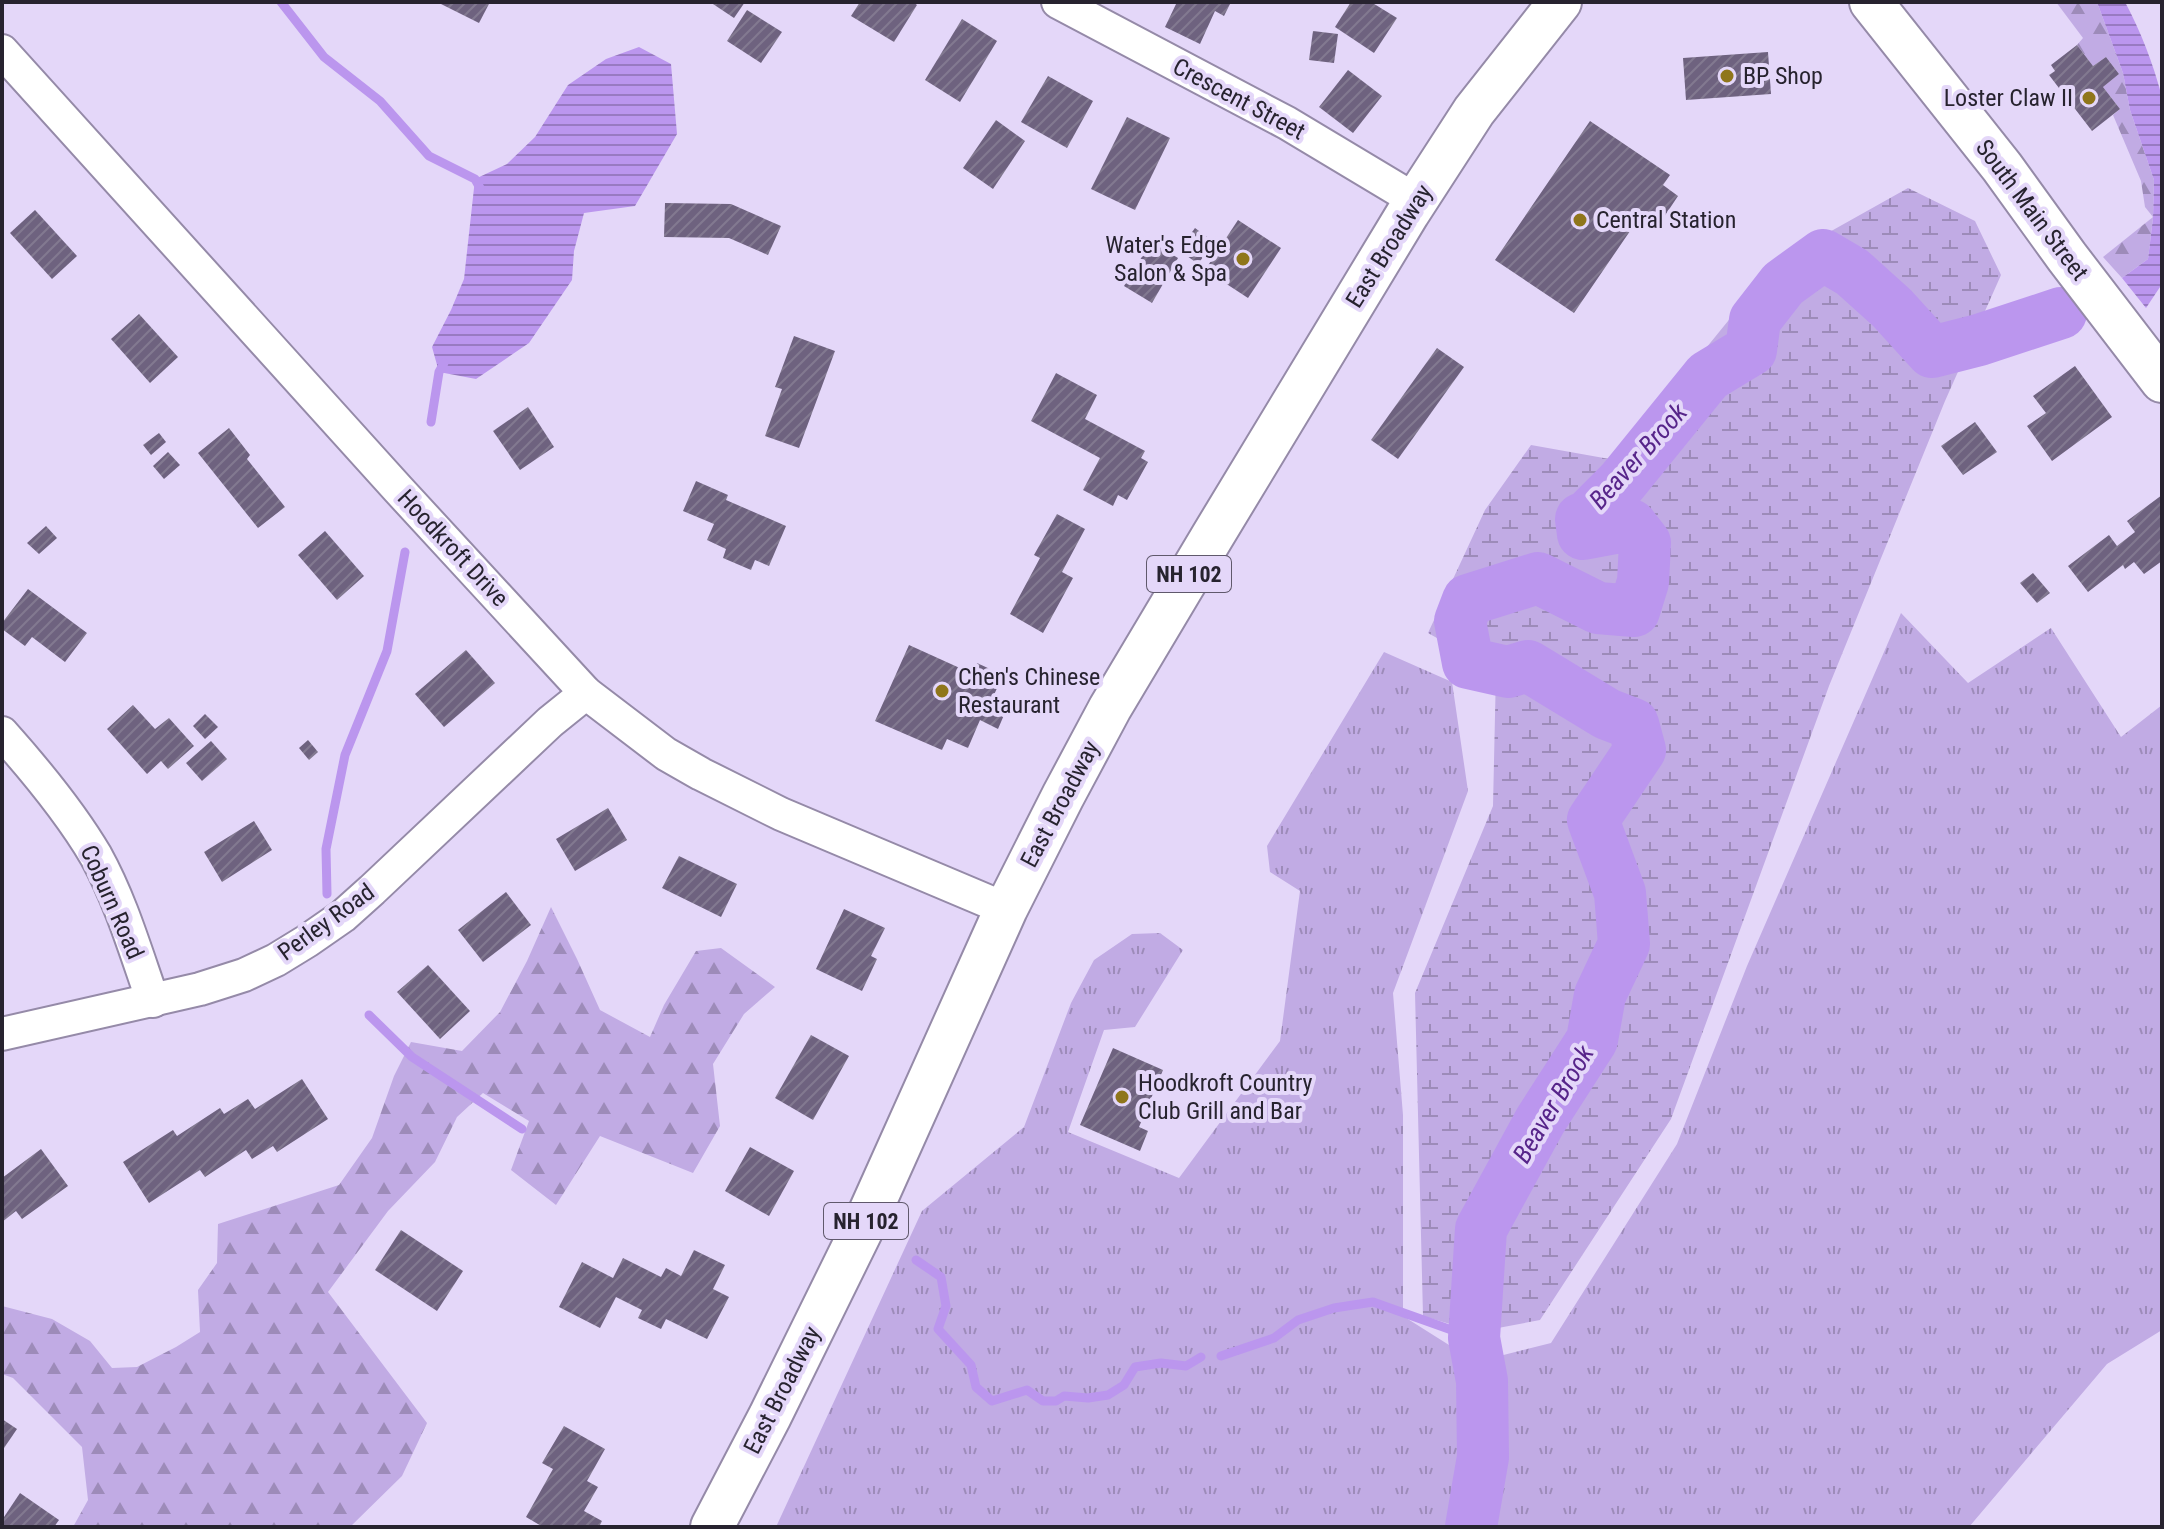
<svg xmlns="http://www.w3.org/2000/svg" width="2164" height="1529" font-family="'Roboto Condensed',sans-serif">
  <defs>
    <pattern id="grass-tufts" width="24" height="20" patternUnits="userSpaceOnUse" patternTransform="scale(2)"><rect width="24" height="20" fill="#c1abe4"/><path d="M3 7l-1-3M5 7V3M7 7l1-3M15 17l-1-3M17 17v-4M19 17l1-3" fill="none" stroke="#9d8bb9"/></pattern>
    <pattern id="forest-firs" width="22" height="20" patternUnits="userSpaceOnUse" patternTransform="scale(2)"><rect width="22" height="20" fill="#c1abe4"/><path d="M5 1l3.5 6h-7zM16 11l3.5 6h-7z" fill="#9d8bb9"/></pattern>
    <pattern id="wetland-marsh" width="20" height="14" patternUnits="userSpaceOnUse" patternTransform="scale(2)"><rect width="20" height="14" fill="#c1abe4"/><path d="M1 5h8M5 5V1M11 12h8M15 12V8" fill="none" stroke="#9d8bb9"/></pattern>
    <pattern id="water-rules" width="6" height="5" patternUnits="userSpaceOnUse" patternTransform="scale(2)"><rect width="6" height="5" fill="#bb96ee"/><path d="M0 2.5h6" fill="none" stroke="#987ac1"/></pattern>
    <pattern id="building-hatch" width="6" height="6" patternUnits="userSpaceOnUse" patternTransform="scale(2)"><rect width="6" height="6" fill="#6e627f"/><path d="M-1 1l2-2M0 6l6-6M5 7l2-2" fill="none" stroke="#827990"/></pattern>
  </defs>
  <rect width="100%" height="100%" fill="#e4d7f9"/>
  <path fill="url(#grass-tufts)" d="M1901,613L1968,683L2051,628L2121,737L2162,705V1330L2107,1364L1969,1527H776L922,1211L1024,1127L1071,1003L1094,960L1132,934L1160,933L1183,950L1135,1027L1104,1030L1068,1132L1179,1178L1280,1041L1300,891L1270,872L1267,846L1384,652L1452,682L1468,791L1393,993L1403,1115V1316L1476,1362L1551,1343L1677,1144L1747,966Z"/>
  <g fill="url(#forest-firs)">
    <path d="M2056,2H2097L2123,73L2130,110L2154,180L2153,218L2148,259L2122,278L2103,257L2153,217L2145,207L2141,181L2113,115L2120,109L2103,87L2119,74L2106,57L2093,66L2077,45L2083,38Z"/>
    <path d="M551,907L577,959L600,1010L650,1037L664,1005L696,951L721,948L775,987L744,1014L713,1064L720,1126L693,1173L600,1136L556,1205L511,1170L529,1121L483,1093L457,1117L435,1162L388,1211L328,1292L427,1423L402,1476L350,1527H73L88,1500L82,1447L13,1378L2,1374V1306L52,1319L90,1341L112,1368L137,1367L176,1347L200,1332L198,1290L217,1263L218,1224L339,1185L372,1138L394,1076L411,1042L462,1051L500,1012L527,961Z"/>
  </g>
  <path fill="url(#wetland-marsh)" d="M1908,188L1975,221L2001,275L1945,401L1829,686L1671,1119L1540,1320L1477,1332L1423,1316L1415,993L1493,806L1496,671L1428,633L1485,510L1531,445L1615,460L1776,262Z"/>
  <g fill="url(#water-rules)">
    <path d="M2097,2H2125C2141,32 2153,63 2162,97V284L2146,308L2122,278L2148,259L2153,218L2154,180L2130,110L2123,73Z"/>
    <path d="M639,47L671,64L677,134L635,206L584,213L574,251L572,280L529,343L476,379L439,372L432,347L451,310L464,279L475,179L507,164L535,137L568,85L606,59Z"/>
    <path d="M1494,1342L1493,1365L1504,1437L1473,1527H1445L1455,1508L1465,1468L1473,1448L1475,1414L1469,1346Z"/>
  </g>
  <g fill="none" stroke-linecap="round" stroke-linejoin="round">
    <g stroke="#bb96ee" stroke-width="9">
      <path d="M281,2L324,57L380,101L429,156L475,179L480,188"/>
      <path d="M431,422L439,372L444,363"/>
      <path d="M327,894L326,849L345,755L387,651L405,552"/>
      <path d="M369,1015L412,1057L522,1129"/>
      <path d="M916,1260L941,1277L946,1306L938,1329L971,1365L976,1387L992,1401L1027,1390L1043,1401H1056L1064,1396L1088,1398L1108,1395L1124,1385L1135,1367L1161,1363L1186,1366L1201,1357"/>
      <path d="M1221,1356L1274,1338L1298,1320L1334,1308L1373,1302L1474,1338"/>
    </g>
    <path stroke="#bb96ee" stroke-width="52" d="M1471,1527L1483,1457L1482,1381L1474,1338L1481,1229L1540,1121L1592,1040L1600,995L1624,944L1620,893L1593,820L1640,750L1633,724L1607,714L1528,666L1508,672L1468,663L1460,621L1468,600L1538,578L1598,608L1634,611L1643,582L1645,543L1631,525L1583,534L1581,519L1588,516L1622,482L1708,376L1751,350L1755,320L1783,284L1823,255L1852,272L1892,308L1932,352L1979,340L2061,313"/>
  </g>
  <g fill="url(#building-hatch)">
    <path d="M437,2H490L479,23Z"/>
    <path d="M710,2H745L734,18Z"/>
    <path d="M860,2H913L917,5L894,42L851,16Z"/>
    <path d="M1177,2H1231L1224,16L1215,11L1200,44L1165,27Z"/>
    <path d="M1351,2H1371L1397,18L1374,53L1335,27Z"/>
    <path d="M747,10L782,32L761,63L727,41Z"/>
    <path d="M962,19L997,41L960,102L925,80Z"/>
    <path d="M1313,31L1338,34L1334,63L1309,60Z"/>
    <path d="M2077,45L2093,66L2106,57L2119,74L2103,87L2120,109L2092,131L2049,75L2055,71L2051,65Z"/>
    <path d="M1768,52L1771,94L1686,100L1683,58Z"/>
    <path d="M1348,70L1382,96L1353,133L1319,107Z"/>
    <path d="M1048,76L1093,101L1067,148L1021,122Z"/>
    <path d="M1127,117L1170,138L1135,210L1091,189Z"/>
    <path d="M996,120L1025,141L993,189L963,168Z"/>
    <path d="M1590,121L1670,175L1663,185L1678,196L1658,226L1641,215L1574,313L1495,260Z"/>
    <path d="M665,203L731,204L781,226L768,255L729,238L664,237Z"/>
    <path d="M35,210L77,256L52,279L10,233Z"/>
    <path d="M1238,220L1281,248L1248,298L1205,270Z"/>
    <path d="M1195,228L1214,242L1198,264L1179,250Z"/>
    <path d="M1151,242L1178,258L1152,303L1124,286Z"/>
    <path d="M139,314L178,357L150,383L111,339Z"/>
    <path d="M794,336L835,351L799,448L765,436L782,389L775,387Z"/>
    <path d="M1437,348L1464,367L1398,459L1371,440Z"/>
    <path d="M2075,366L2112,417L2052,461L2027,426L2046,413L2033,396Z"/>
    <path d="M1056,373L1097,395L1085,419L1145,451L1141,458L1148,462L1127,500L1118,495L1113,506L1083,490L1100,458L1031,421Z"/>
    <path d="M528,407L554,447L520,470L493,431Z"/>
    <path d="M1975,422L1997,452L1963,475L1941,446Z"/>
    <path d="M229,428L250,455L247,459L285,507L258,528L198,453Z"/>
    <path d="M159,433L166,442L151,455L143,445Z"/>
    <path d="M168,452L180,465L164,479L153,466Z"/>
    <path d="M696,481L728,495L726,500L786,526L769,566L755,560L751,570L723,558L726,549L707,540L714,524L683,511Z"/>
    <path d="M2162,495V561L2144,574L2134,562L2125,569L2123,565L2088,592L2068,566L2109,535L2117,546L2135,532L2127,521Z"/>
    <path d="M1057,514L1085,529L1062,572L1073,578L1043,633L1010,614L1040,558L1034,555Z"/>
    <path d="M46,526L57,538L39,554L27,543Z"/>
    <path d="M325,531L364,576L337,600L298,555Z"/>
    <path d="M2033,573L2050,593L2037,603L2020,583Z"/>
    <path d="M28,589L87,633L65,662L32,637L25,646L2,629V623Z"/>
    <path d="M909,645L973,674L977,663L1003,675L988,708L1004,715L998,729L980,720L968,748L947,739L942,750L875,721Z"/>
    <path d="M466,650L495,683L444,727L415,694Z"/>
    <path d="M133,705L155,729L169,718L194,746L168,769L161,761L147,774L107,729Z"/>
    <path d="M205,714L218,727L205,739L193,726Z"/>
    <path d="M308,740L318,752L309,760L299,748Z"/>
    <path d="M211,741L227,759L202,781L186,763Z"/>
    <path d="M608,808L627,840L575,871L556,839Z"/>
    <path d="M254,821L272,850L222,882L204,852Z"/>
    <path d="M679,856L737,884L721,917L662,888Z"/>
    <path d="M506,892L531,925L483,962L458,930Z"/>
    <path d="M844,909L885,928L871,956L877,959L862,991L816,969Z"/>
    <path d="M428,965L470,1011L440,1039L397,992Z"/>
    <path d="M811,1035L849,1056L813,1120L775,1098Z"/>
    <path d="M1113,1048L1163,1070L1139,1127L1148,1131L1140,1151L1080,1125Z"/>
    <path d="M302,1079L328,1119L277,1152L273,1146L252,1159L246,1150L205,1177L200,1170L149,1203L123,1162L173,1130L177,1136L220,1108L224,1114L248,1099L255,1109Z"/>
    <path d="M750,1147L794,1171L769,1216L725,1191Z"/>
    <path d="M41,1149L68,1186L22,1219L16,1211L2,1222V1178Z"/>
    <path d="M401,1230L463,1271L437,1311L375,1270Z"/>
    <path d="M694,1250L725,1265L713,1289L729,1297L707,1339L666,1319L661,1329L638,1318L642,1310L616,1297L600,1328L559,1307L582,1262L613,1278L623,1258L661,1277L666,1268L681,1276Z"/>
    <path d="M2,1419L17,1429L2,1451Z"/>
    <path d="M564,1426L605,1449L587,1481L598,1487L584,1511L602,1521L599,1527H543L526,1517L553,1469L542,1463Z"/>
    <path d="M20,1493L59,1520L54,1527H2V1520Z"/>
  </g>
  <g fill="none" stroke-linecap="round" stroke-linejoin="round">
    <defs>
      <g id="minor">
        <path d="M1058,2L1287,123L1417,201"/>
        <path d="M2,51L398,489L586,693L666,754L701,774L781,814L1006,909"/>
        <path d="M2,733C36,771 70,812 96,856C121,901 136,953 153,1001"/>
        <path d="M2,1034L200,989L244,975L276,960L307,941L343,916L372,890L550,722L586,693"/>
      </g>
      <g id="major">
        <path d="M1871,2L2002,167L2067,257L2162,381"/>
        <path d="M712,1527L770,1416L865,1223L1006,909L1063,796L1110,708L1212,537L1408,213L1474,111L1560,2"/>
      </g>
    </defs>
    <use href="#minor" stroke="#958aa8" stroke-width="36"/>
    <use href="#major" stroke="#958aa8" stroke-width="46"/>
    <use href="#minor" stroke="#fff" stroke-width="32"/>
    <use href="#major" stroke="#fff" stroke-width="42"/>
  </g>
  <g fill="#8f761b" stroke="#e4d7f9" stroke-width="3">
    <circle cx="1727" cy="76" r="8"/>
    <circle cx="2089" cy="98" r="8"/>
    <circle cx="1580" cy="220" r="8"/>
    <circle cx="1243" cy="259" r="8"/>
    <circle cx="942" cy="691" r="8"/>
    <circle cx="1122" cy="1097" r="8"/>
  </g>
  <g text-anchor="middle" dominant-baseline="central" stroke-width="8" stroke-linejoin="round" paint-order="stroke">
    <g fill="#e4d7f9" stroke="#60596c" stroke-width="2">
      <rect x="1147" y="556" width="84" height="36" rx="6"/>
      <rect x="824" y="1203" width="84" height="36" rx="6"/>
    </g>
    <g font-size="22" font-weight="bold" fill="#27232f">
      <text x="1189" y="574">NH 102</text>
      <text x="866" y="1221">NH 102</text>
    </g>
    <g font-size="24" fill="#27232f" stroke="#e4d7f9" text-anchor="start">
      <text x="1743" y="76">BP Shop</text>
      <text x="2073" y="98" text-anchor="end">Loster Claw II</text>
      <text x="1596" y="220">Central Station</text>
      <text x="1227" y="245" text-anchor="end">Water's Edge<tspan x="1227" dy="28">Salon &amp; Spa</tspan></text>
      <text x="958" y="677">Chen's Chinese<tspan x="958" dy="28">Restaurant</tspan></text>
      <text x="1138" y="1083">Hoodkroft Country<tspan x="1138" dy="28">Club Grill and Bar</tspan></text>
    </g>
    <g font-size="24" fill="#27232f" stroke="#e4d7f9">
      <text transform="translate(1239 99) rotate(28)">Crescent Street</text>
      <text transform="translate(2032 210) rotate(53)">South Main Street</text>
      <text transform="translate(1389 246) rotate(-58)">East Broadway</text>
      <text transform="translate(453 548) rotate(47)">Hoodkroft Drive</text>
      <text transform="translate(1060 804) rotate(-62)">East Broadway</text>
      <text transform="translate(112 902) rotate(66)">Coburn Road</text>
      <text transform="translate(326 922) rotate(-36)">Perley Road</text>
      <text transform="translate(782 1390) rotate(-63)">East Broadway</text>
    </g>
    <g font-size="26" font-style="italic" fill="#57258a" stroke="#e4d7f9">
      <text transform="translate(1638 456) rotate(-48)">Beaver Brook</text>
      <text transform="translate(1553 1104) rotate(-59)">Beaver Brook</text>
    </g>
  </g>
  <rect width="2164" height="1529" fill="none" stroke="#27232f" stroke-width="8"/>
</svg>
